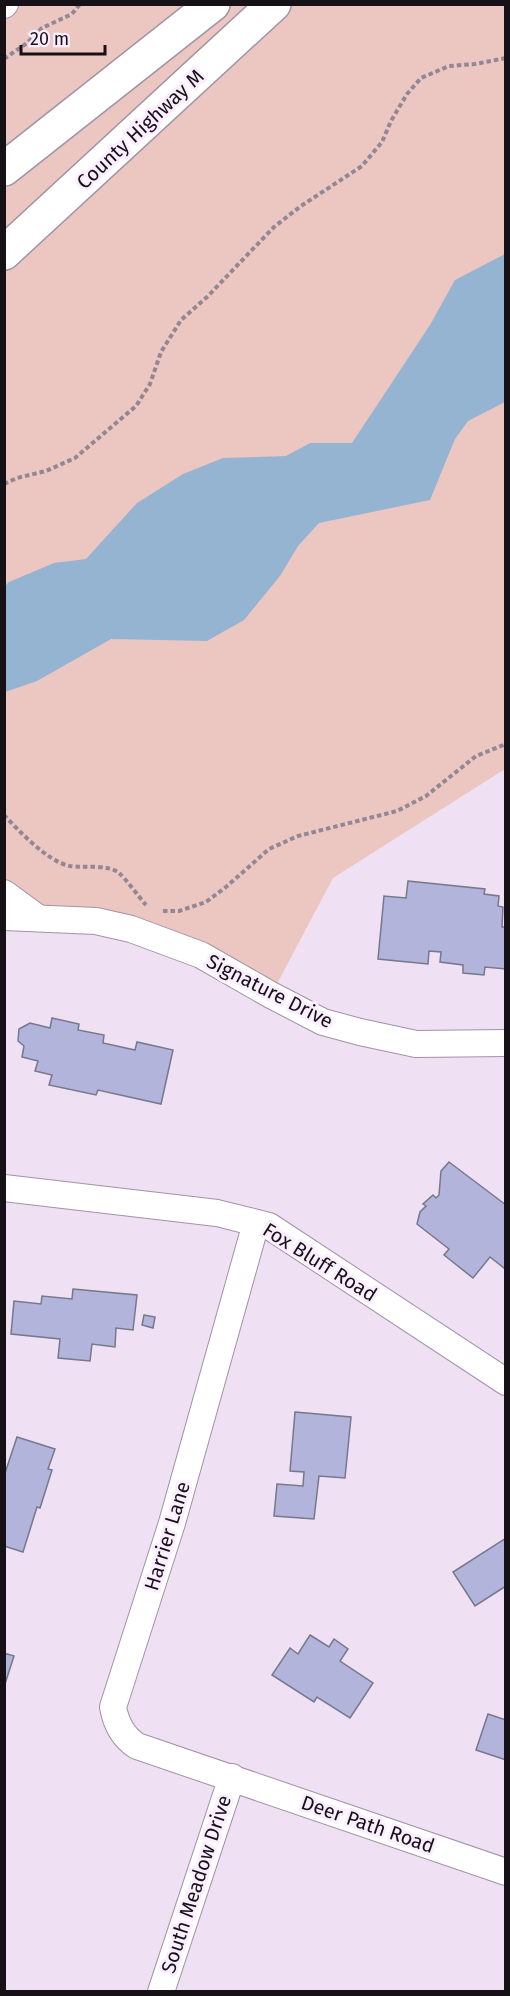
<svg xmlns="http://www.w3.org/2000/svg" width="510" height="1996" font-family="'Fira Sans',sans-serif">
  <rect width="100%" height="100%" fill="#efe0f4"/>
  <path fill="#ecc6c0" d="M5,5H505V769L333,878L271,995L131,929L5,917Z"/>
  <path fill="#94b4d2" d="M505,254V402L468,421L455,439L430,500L319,523L298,546L280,576L244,620L207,641L111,639L37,681L5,692L4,587L9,582L54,563L86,559L137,503L183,474L223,458L286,456L310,443H352L430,325L455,280Z"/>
  <g fill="#b2b4dc" stroke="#76788c" stroke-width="1.5">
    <path d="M408,881L485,889L484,894L499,896L498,906L503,907L502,927H506V969L485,967L484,975L463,973V965L440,962L441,952L429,951L428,964L378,959L384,896L406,898Z"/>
    <path d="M52,1018L79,1024L78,1030L104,1035L103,1043L135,1050L137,1042L173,1050L161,1104L98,1090L96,1095L49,1085L52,1075L35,1071L38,1061L22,1057L24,1046L18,1041L19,1029L30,1023L50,1028Z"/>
    <path d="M449,1162L506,1205V1266L504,1268L490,1257L473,1278L444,1255L449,1249L417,1224L420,1212L426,1206L423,1204L433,1195L436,1198L439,1195L441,1171Z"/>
    <path d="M73,1289L137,1295L133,1330L116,1328L115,1347L92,1344L90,1361L58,1358L60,1339L11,1334L14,1301L41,1304L42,1296L72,1299Z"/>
    <path d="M144,1315L155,1317L153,1328L142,1325Z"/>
    <path d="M295,1412L351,1417L345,1478L319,1476L314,1519L274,1516L277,1484L303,1486L304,1472L290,1471Z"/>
    <path d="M17,1437L55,1449L48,1469L52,1470L40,1508L37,1507L23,1552L4,1546V1476Z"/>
    <path d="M506,1538V1586L475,1606L453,1572Z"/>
    <path d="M310,1635L329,1647L334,1639L348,1649L340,1661L373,1683L350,1718L317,1697L314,1702L272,1675L290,1648L298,1654Z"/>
    <path d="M4,1653L14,1656L4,1687Z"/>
    <path d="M488,1714L506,1720V1760L476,1750Z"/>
  </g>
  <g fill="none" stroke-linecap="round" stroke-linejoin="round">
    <defs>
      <g id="minor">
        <path d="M4,5L5,4"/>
        <path d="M4,893L38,918"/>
        <path d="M4,917L96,921L131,929L201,955L271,995L323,1022L360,1032L416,1044L506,1043"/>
        <path d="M4,1188L217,1213L269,1226L506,1382"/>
        <path d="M256,1223L172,1523L113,1707C116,1724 123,1737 137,1746L506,1872"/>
        <path d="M161,1992L232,1777"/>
      </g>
      <g id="secondary">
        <path d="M4,169L213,4"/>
        <path d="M4,253L274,4"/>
      </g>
    </defs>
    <use href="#minor" stroke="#a193a6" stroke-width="28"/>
    <use href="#secondary" stroke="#a193a6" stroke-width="36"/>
    <g stroke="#928795" stroke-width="4" stroke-dasharray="4.5 3" stroke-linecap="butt">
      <path d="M4,59L27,43L42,28L72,14L80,4"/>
      <path d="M4,484L17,478L46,471L75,458L136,406L150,384L161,352L181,320L207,297L274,227L301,206L362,166L382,142L391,121L407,94L421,78L449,66L475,64L506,58"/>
      <path d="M4,815C19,831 48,862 70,866C83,868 109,864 119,873C127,880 138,896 146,905"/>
      <path d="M163,911H179L206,902L226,887L269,849L298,836L397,811L426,796L476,756L506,744"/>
    </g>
    <use href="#minor" stroke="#fff" stroke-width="26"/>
    <use href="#secondary" stroke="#fff" stroke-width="33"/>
  </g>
  <g text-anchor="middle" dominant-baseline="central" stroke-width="6" stroke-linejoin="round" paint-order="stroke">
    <g font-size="20" fill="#161117" stroke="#faeeff">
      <text transform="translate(140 129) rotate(-43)">County Highway M</text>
      <text transform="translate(270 991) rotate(27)">Signature Drive</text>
      <text transform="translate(320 1262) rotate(32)">Fox Bluff Road</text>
      <text transform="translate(167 1536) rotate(-73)">Harrier Lane</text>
      <text transform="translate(368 1824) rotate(19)">Deer Path Road</text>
      <text transform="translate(196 1884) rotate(-72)">South Meadow Drive</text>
    </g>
  </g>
  <rect width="510" height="1996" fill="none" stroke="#161117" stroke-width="12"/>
  <path d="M21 45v9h84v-9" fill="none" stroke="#161117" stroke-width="3"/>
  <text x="30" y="45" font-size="18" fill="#161117" stroke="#faeeff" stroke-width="4.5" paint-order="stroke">20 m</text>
</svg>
